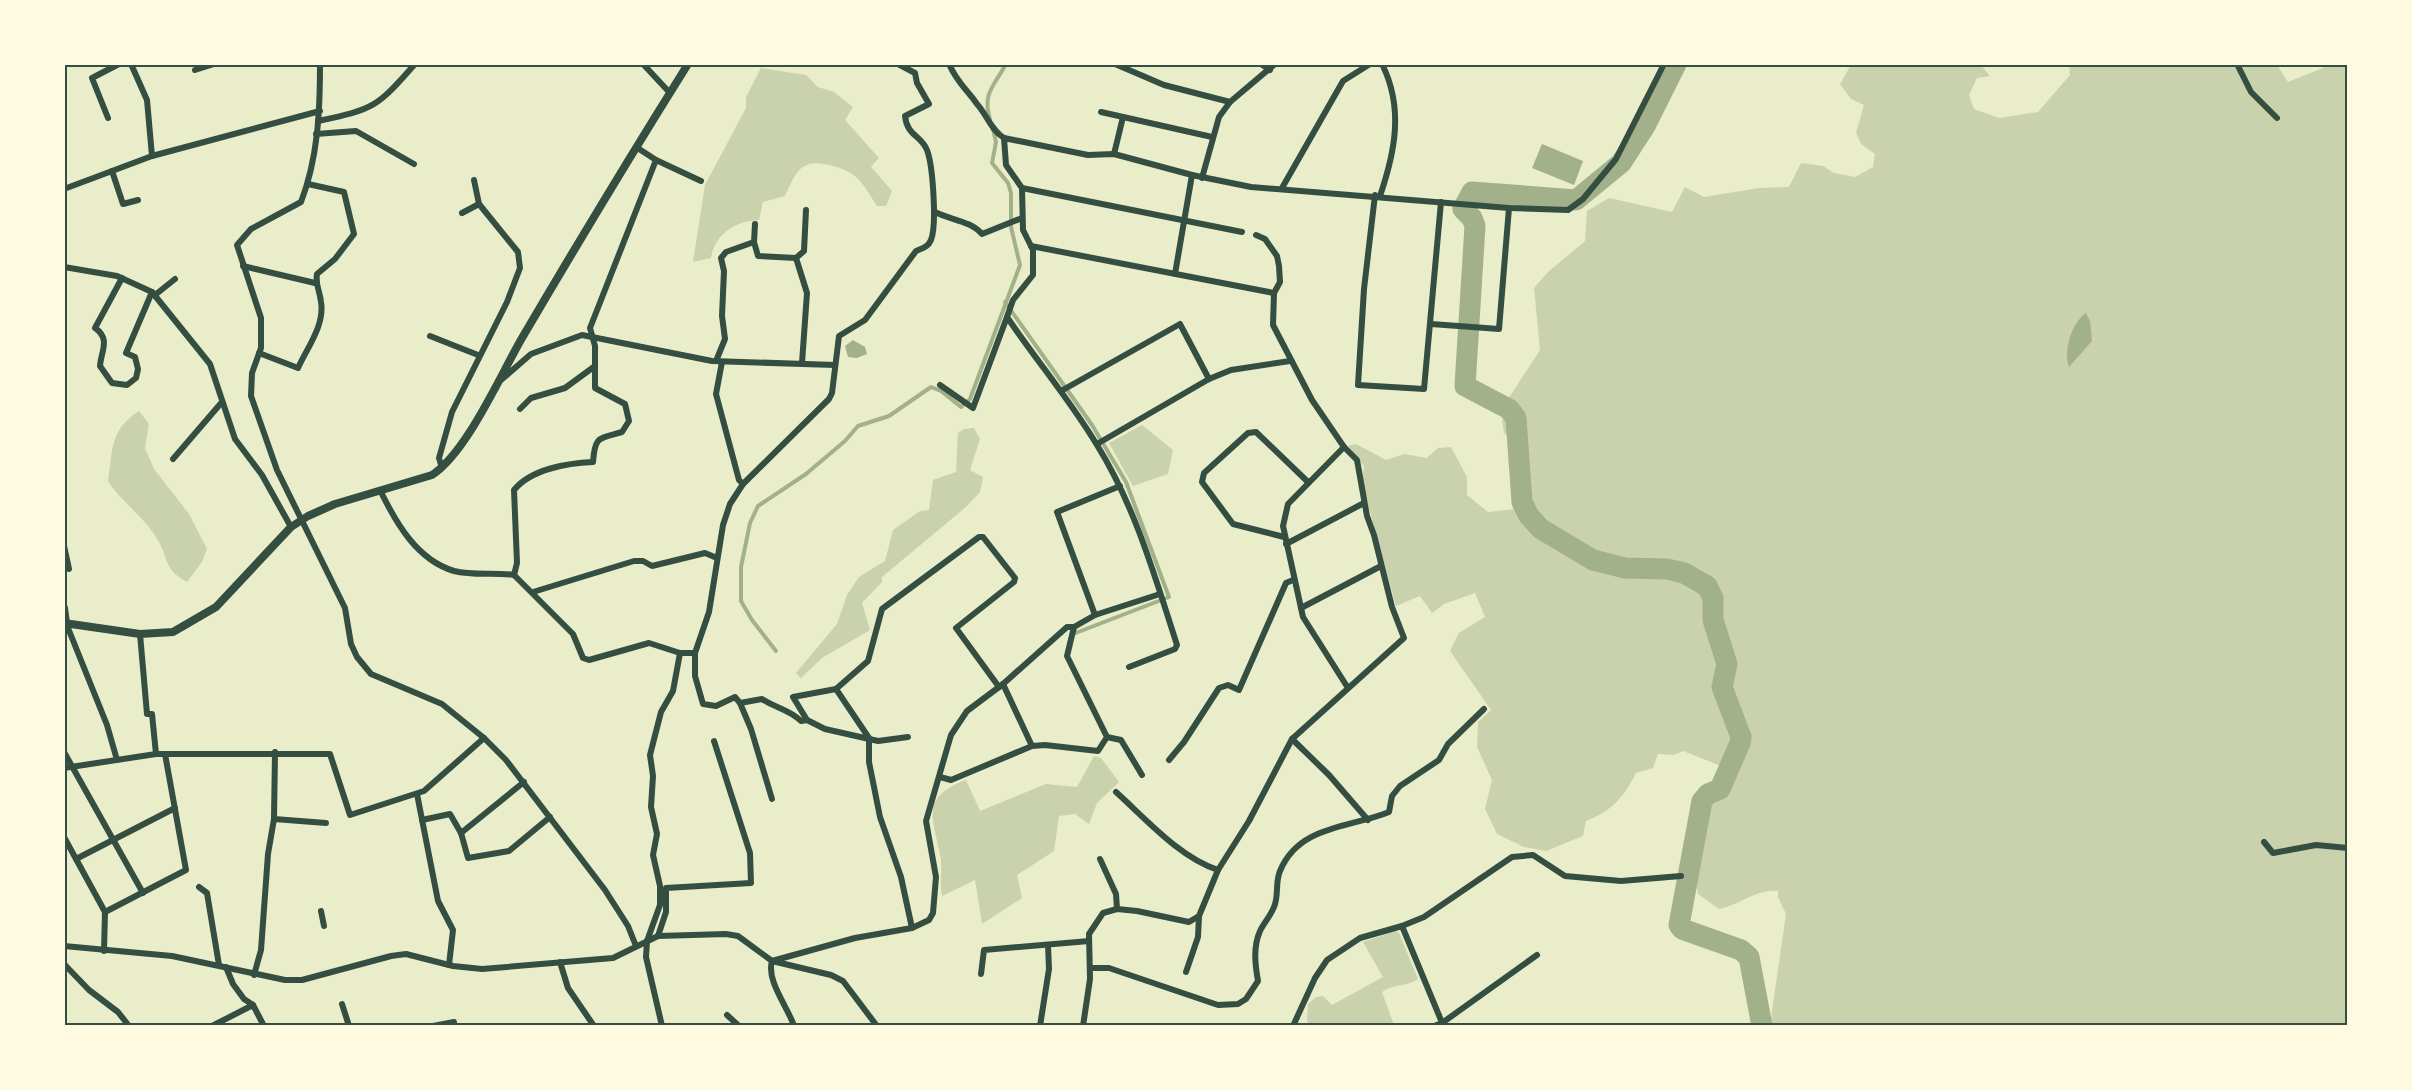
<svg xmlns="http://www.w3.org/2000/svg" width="2412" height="1090" font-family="Manrope,sans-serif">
  <rect width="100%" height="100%" fill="#e9edc9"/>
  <g fill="#cad2ad">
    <path d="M1851,65H1981L1990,76L1977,78L1969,95L1974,109L1999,118L2038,112L2070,75L2069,65H2277L2288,82L2330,65H2347V1025H1770L1786,914L1778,897V891C1758,888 1739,905 1719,909L1698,894L1694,871L1705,803L1730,782L1721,766L1683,751L1674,755L1658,754L1653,768L1636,773C1624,797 1612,811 1586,821L1583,836L1546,851L1524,847L1497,834L1485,809L1492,780L1477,747L1478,722L1491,710L1450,651L1459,633L1485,617L1475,593L1444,604L1432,613L1420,596L1396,606L1367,501L1362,481L1364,466L1348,446L1356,444L1386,460L1404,454L1427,458L1438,448L1451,447L1467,477V495L1488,512L1514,509V444L1504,433L1501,410L1540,350L1534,288L1548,272L1585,241L1587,211L1609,198L1672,212L1685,187L1704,197L1759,188L1789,187L1801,163L1823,166L1834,173L1855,177L1873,167L1875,154L1861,144L1856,133L1864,105L1851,99L1840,84Z"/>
    <path d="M761,68L806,75L818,87L834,92L853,107L845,120L879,158L871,167L892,191L886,206H877C861,181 858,172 829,165C800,158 796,173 785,196L763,202L759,220C735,221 715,234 711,258L693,262L705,185L746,108V97Z"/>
    <path d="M139,411L149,424L145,448L154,469L189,514L207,549L202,562L187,582C164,569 170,563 159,542C146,518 122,503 108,481C113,448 110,430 139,411Z"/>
    <path d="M1142,425L1173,450L1168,474L1133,486L1109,443Z"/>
    <path d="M974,428L980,439L970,470L983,477L980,492L966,507L882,577V582L862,603L870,630L822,658L801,678L796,673L837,624L847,595L859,577L885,561L893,530L920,511L929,510L933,480L956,472L958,433L964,429Z"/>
    <path d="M1094,756L1101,758L1119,782L1097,803L1089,824L1075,814L1059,816L1054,851L1017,875L1022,898L982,924L975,880L942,896C939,882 943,868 940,854C932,816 921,797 966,780L980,811L1046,784L1077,787Z"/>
    <path d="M1395,931L1399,933L1418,979C1407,987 1392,984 1382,992L1394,1025H1309L1307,1020L1308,1004L1316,997L1323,996L1332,1005L1383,977L1363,942Z"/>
  </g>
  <g fill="#a3b18a">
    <path d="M1542,144L1583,161L1574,185L1532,168Z"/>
    <path d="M2086,313L2090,321L2092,341L2069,367C2063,352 2071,323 2086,313Z"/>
    <path d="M853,340L865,347L867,354L857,358L848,357L845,346Z"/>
  </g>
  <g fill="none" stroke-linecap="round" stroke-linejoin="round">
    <g stroke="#a3b18a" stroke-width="4">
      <path d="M990,119C982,94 994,86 1006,64"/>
      <path d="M1005,302L1092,425L1126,482L1169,597L1073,634"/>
      <path d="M776,651L752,620L741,601V567L750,523L758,506L806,474L845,441L858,426L889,416L931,387L941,391L961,407L970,399L1020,265L1011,227V193L1008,183L992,163L996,142L993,129"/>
    </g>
    <path stroke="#a3b18a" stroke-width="21" d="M1676,64L1645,126L1621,163L1576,200L1472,192L1463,209L1472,218L1475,226L1465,386L1509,409L1516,418L1522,502L1529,516L1541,529L1593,560L1625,568L1667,569L1684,573L1707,586L1713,598V620L1727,664L1722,687L1741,737L1740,743L1720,789L1708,794L1702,801L1679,925L1682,929L1741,950L1749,957L1762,1026"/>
    <g stroke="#344e41" stroke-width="6">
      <path d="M131,64L147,100L152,156"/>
      <path d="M320,64C320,111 318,158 301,202L251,229L237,245L261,318V348L252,373L251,396L277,470L345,608L351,644L357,657L371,674L442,704L484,738L506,760L605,890L628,926L636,946"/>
      <path d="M643,64L670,93"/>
      <path d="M898,64L915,73L917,83L929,104L905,116C907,136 921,135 927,150C933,166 937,225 931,240C928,247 923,248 916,251L865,320L839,336L832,393L829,399L743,484L730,504L723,525L709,612L695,653V676L703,704L716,706L735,697L740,703L762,699C775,708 789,709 801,721L807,720L825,729L878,741L908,737"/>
      <path d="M949,64C958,84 966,88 977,104C987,115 991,130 1004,138L1006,165L1022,188L1023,230L1033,250V275L1013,300L1007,317C1036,360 1070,400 1097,445C1135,506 1155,577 1177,645L1175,649L1129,667"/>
      <path d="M1115,64L1164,85L1230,102"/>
      <path d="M1261,64L1270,70"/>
      <path d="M2237,64L2251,92L2277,118"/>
      <path d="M195,70L214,64"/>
      <path d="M1101,112L1212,137"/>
      <path d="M108,118L92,78L119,64"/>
      <path d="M318,121C375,109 377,107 415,64"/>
      <path d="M316,134L356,131L414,164"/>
      <path d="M1004,138L1088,155L1114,154L1192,175"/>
      <path d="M1114,154L1123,117"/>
      <path d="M656,160L701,181"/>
      <path d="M112,171L123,204L138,200"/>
      <path d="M1202,178L1219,117L1230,102L1275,64"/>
      <path d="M1022,188L1242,232"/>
      <path d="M1282,188L1343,81L1370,64"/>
      <path d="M64,189L152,156L320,111"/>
      <path d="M1375,195L1364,289L1358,385L1424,389L1441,202"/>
      <path d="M1380,196C1395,152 1404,108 1382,64"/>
      <path d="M935,212C951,220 971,221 982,234L1022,218"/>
      <path d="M462,213L479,204"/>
      <path d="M754,242L758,256L796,258"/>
      <path d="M1031,246L1274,293"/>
      <path d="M243,266L315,283"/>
      <path d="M64,267L117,276L152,292L210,364L235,439L262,475L291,527"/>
      <path d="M1175,274L1192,175L1251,187L1509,208L1568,210L1583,199L1616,159L1664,64"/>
      <path d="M122,278L95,328C111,339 101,351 100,366L112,383L127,385L136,378L138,369L135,357L126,353L152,292"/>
      <path d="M155,295L175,279"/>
      <path d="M1431,324L1499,329L1509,208"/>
      <path d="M430,336L478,355"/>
      <path d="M259,353L298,368C307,348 325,325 321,302C320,291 315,285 317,274L335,259L354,234L344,192L308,184"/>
      <path d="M716,361L725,339L722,316L724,271L721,258L726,252L754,242L755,224"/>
      <path d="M722,362L716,394L739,480L743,484"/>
      <path d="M802,363L807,293L796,258L804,251L806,210"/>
      <path d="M501,380L531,354L582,335L712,361L835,365"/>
      <path d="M940,385L973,408L1007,317"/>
      <path d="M1061,391L1180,324L1209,379"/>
      <path d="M520,409L531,398L565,388L595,366"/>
      <path d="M1097,444L1209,379L1231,370L1290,361"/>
      <path d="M1344,447L1288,504L1283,526L1303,617L1348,688"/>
      <path d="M173,459L222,402"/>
      <path d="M442,468L439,458L452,412L507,302L520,268L518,252L479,204L474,180"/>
      <path d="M380,490C396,523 417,560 454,571C474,576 494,572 514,575L573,634L583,658L589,660L649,643L680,653"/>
      <path d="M1284,537L1233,524L1202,482L1204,473L1248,433L1256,432L1308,482"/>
      <path d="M1286,544L1364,503"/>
      <path d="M64,546L69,569"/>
      <path d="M514,575L517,563L514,490C531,469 568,463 593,462C595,436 598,439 622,432L629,421L625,404L595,388V346L590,328L656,160L636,147"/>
      <path d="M533,592L634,561H643L652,566L705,553L717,558"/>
      <path d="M1301,608L1381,566"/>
      <path d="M1095,615L1057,512L1120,486"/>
      <path d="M66,623L107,725L117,760"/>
      <path d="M140,634L147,714H152L156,754"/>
      <path d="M1003,684L1032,746"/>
      <path d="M740,703L751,729L772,799"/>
      <path d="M807,720L793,697L836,689"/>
      <path d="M1107,737L1121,740L1142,775"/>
      <path d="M1292,739L1329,775L1368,820"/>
      <path d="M64,752L143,893"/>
      <path d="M1169,760L1184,742L1219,688L1228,685L1239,690L1286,583L1293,580"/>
      <path d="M64,768L156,754H330L350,815L424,791L484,738"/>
      <path d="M940,777L951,780L1032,746L1045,745L1098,751L1107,737L1067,656L1074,627"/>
      <path d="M1116,792C1146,819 1179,857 1218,870"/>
      <path d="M417,794L438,901L453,930L449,965"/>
      <path d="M274,819L326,823"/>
      <path d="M422,820L450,814L461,833L468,858L509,851L550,817"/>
      <path d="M461,833L524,782"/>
      <path d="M64,837L105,912L104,951"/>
      <path d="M2264,842L2273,853L2316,845L2348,848"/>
      <path d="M76,859L175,808"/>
      <path d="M1100,859L1116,894L1117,909"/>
      <path d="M199,887L207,893L219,965"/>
      <path d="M321,911L324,926"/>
      <path d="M105,912L186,870L165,754"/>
      <path d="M1402,926L1443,1025"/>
      <path d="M912,928L901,877L880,817L869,762V738L836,689L868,661L882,609L979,537H983L1015,578L1014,582L956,628L999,687"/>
      <path d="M658,936L666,912V888L751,883L750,853L714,741"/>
      <path d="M64,946L172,956L285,980H302L391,956L406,954L453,966L482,969L613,958L658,936L726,934L738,936L772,961L831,975L843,981L877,1026"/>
      <path d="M560,962L568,988L594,1026"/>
      <path d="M64,964L89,990L118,1012L129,1026"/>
      <path d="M226,967L233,984L244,999L253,1005L264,1026"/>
      <path d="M1090,968H1109L1218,1005L1238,1004L1246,999L1258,981C1255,964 1253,947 1260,931C1264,923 1271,915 1274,907C1279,896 1275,882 1280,871C1299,825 1350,828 1389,812L1392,796L1400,786L1439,760L1448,744L1484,709"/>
      <path d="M1186,972L1198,937L1199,916"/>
      <path d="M981,974L984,950L1089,941"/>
      <path d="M254,975L261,950L268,854L274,819L275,752"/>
      <path d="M342,1004L349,1026"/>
      <path d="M727,1015L739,1026"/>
      <path d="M212,1026L253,1005"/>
      <path d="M433,1026L454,1022"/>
      <path d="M662,1026L646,957L647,941L660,905V886L653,855L657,834L651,807L653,776L650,755L661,712L673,691L680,653H695"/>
      <path d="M794,1026C788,1007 766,981 772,961L855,938L912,928L929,920L933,913L936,877L926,821L951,735L967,711L1003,684L1067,627H1074L1095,615L1160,594"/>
      <path d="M1040,1026L1049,969L1048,945"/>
      <path d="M1083,1026L1090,979L1089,934L1103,913L1117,909L1137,911L1189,922L1199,916L1218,870L1249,821L1292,739L1404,638L1392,607L1374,535L1367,516L1357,460L1344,447L1312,400L1273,325L1274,293L1280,282L1279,266L1277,256L1265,239L1256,235"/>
      <path d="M1293,1026L1315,978L1327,960L1360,938L1402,926L1424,917L1512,857L1533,855L1565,876L1621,881L1681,876"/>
      <path d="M1434,1026L1442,1023L1537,955"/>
    </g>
    <g stroke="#344e41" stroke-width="8">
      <path d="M64,608L66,623"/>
      <path d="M64,623L140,634L173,632L216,607L291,527L308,516L335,504L432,475C467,452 500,376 522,338C576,246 631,155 688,64"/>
    </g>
  </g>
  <rect width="2412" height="1090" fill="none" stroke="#fefae0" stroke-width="132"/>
  <rect x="66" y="66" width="2280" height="958" fill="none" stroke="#344e41" stroke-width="2"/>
</svg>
